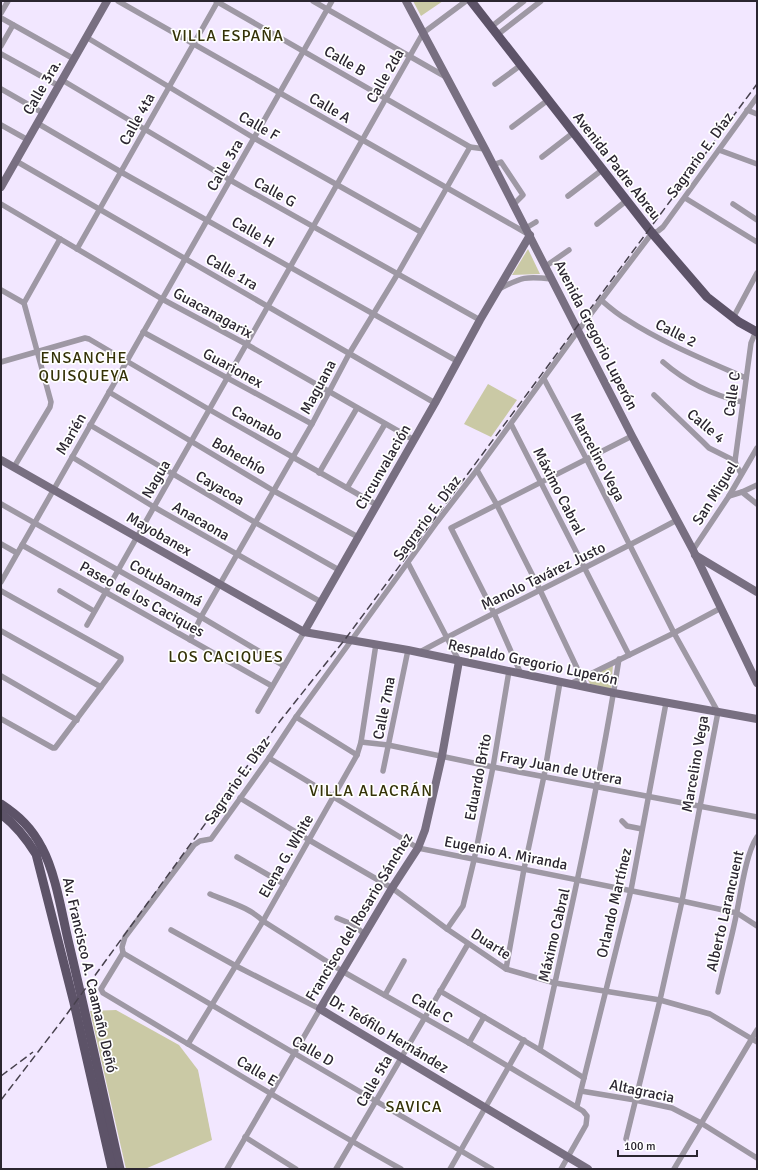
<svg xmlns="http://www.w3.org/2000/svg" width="758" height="1170" font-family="Signika,sans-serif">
  <rect width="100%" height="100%" fill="#f2e7ff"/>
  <g fill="#cac9a5">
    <path d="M413,1H443L421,16Z"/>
    <path d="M528,249L540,274L512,275Z"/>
    <path d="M488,384L517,400L491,437L464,424Z"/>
    <path d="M613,665L611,689L590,684L587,678Z"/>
    <path d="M116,1010L179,1045L198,1070L212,1140L145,1169H126L90,1011Z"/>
  </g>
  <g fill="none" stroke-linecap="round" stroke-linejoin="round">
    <g stroke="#9e98a4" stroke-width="5.5">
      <path d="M118,1L528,234"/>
      <path d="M216,1L470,147L485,149"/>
      <path d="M313,1L446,77"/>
      <path d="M1,13L8,1"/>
      <path d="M1,18L74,59"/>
      <path d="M491,27L524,1"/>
      <path d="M497,35L541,1"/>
      <path d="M86,37L254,138L421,232"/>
      <path d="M1,46L13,25"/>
      <path d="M1,54L59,86"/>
      <path d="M62,80L230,180L480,320"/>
      <path d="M495,84L521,65"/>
      <path d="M1,89L43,113"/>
      <path d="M747,110L757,114"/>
      <path d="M37,123L121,172L457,361"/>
      <path d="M1,125L28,140"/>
      <path d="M512,127L548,100"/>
      <path d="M719,150L757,164"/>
      <path d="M542,157L573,133"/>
      <path d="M16,161L435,403"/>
      <path d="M493,165L501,162L523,195L514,204"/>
      <path d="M568,196L602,170"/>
      <path d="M685,198L757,242"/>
      <path d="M1,204L162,299L246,344L414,440"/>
      <path d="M733,204L757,220"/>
      <path d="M597,224L626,201"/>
      <path d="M526,228L536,222"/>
      <path d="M77,249L218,1"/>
      <path d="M546,266L569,250"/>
      <path d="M499,289C522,277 526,276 552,279"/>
      <path d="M1,290L24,303L51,402L50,407L14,467"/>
      <path d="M601,300C609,307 617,314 626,319C663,343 705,360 746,378"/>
      <path d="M24,303L60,239"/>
      <path d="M733,318L757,273"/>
      <path d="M143,332L312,424"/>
      <path d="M1,362L85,338L89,339L210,410L377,505"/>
      <path d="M663,362C686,382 712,395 742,402"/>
      <path d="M544,379L587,460L674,633L718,712L682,901L660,1000L626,1139"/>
      <path d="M109,392L274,491L358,537"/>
      <path d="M654,395L703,442L709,448L735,461L737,467L741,473"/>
      <path d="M511,424L629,655"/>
      <path d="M90,425L256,523L339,570"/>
      <path d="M72,457L154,507L321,602"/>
      <path d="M735,461L751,343L756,331"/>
      <path d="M477,470L497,505L540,590L586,687"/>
      <path d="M319,473L357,408"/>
      <path d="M347,488L385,424"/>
      <path d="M742,492L757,485"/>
      <path d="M729,496L742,492L757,504"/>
      <path d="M1,504L201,617L284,666"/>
      <path d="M1,544L17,553"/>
      <path d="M22,545L272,686"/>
      <path d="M693,550L729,496L757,448"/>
      <path d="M408,563L459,661"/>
      <path d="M1,582L332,1"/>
      <path d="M1,591L121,658V660L55,748H53L1,719"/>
      <path d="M60,591L94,611"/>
      <path d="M87,625L423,33L466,1"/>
      <path d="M1,631L101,687"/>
      <path d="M190,640L201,617L312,424L349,354L397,275L470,147"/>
      <path d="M420,652C504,606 592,566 677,520"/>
      <path d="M521,674L494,613L451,528L632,436"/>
      <path d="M1,676L77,720"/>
      <path d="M570,684L674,633L721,608"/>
      <path d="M258,711L304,632"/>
      <path d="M296,717L357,755"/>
      <path d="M361,742L388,745L493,767L757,817"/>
      <path d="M269,758L418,848L682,901L737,913L757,926"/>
      <path d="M383,771L408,650"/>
      <path d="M240,798L309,840L392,888L447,929L506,969L555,983L660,1000L710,1014L757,1042"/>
      <path d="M622,821L627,826L642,829"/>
      <path d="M237,857L284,884"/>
      <path d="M210,894C228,902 249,907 263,921L342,971L469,1043L583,1111L587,1116L586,1125L561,1169"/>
      <path d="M337,918L354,925L364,934"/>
      <path d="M447,929L463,906L474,860L493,767L509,671"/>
      <path d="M171,930L236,966L320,1009L227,1169"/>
      <path d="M123,953L122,947L125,937L194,845L200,841L211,839L269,758L296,717L437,522L477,470L578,331L652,233L658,231L663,227L757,97"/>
      <path d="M123,953L492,1169"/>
      <path d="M123,953L101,989L103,993C202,1052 300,1113 401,1169"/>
      <path d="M506,969L524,869L544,776L560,682"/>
      <path d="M440,991L540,1050L584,1078"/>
      <path d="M718,992C724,965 732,938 737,911C741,892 746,853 757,837"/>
      <path d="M385,995L404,961"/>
      <path d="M469,1043L484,1017"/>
      <path d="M188,1044L263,921L357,755L361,742L376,644"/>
      <path d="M540,1050C569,920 598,791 619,659"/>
      <path d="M581,1091L635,1100L672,1108L701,1123L757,1158"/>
      <path d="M577,1106L631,890L666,703"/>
      <path d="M245,1137L296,1169"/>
      <path d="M336,1169L468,944"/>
      <path d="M450,1169L524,1040"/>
      <path d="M674,1169L757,1030"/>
    </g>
    <g stroke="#786f81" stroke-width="8">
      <path d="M406,1L485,149L632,436L693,550L757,683"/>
      <path d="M1,187L107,1"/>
      <path d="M1,460L304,632L408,650L614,693L757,719"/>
      <path d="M695,555L757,592"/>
      <path d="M304,632L435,403L480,320L530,235"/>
      <path d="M459,661L442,756L425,830L418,848L392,888L320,1009L588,1169"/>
    </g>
    <g stroke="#5d5368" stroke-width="9">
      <path d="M471,1L652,233L707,297L739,322L757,332"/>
      <path d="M1,804C19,816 32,828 42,848C56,874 62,915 69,944C87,1019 103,1094 120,1169"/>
      <path d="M1,814C16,825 26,838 36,854L74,1003L112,1169"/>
    </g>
    <g stroke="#47414d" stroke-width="1.5" stroke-dasharray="8 4" stroke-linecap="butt">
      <path d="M1,1076L33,1052"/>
      <path d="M1,1100L64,1018L280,721L346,638L757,84"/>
    </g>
  </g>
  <g text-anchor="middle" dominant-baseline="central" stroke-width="3.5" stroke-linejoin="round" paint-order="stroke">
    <g font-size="15" fill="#2b2630" stroke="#fff">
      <text transform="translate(345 61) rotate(30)">Calle B</text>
      <text transform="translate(385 76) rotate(-60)">Calle 2da</text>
      <text transform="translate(42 87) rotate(-60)">Calle 3ra.</text>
      <text transform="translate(330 108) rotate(30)">Calle A</text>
      <text transform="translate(137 119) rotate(-61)">Calle 4ta</text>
      <text transform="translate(259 126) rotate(30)">Calle F</text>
      <text transform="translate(700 155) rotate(-54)">Sagrario E. Díaz</text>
      <text transform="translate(225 165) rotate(-60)">Calle 3ra</text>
      <text transform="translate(617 166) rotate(52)">Avenida Padre Abreu</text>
      <text transform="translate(275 192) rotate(29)">Calle G</text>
      <text transform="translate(253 232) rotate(30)">Calle H</text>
      <text transform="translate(232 272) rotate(30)">Calle 1ra</text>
      <text transform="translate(213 313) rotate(29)">Guacanagarix</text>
      <text transform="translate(676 333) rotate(27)">Calle 2</text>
      <text transform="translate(596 335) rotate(63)">Avenida Gregorio Luperón</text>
      <text transform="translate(233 368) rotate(29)">Guarionex</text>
      <text transform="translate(318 387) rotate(-62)">Maguana</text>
      <text transform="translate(732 394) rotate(-82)">Calle C</text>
      <text transform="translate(257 423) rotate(29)">Caonabo</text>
      <text transform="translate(706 426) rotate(40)">Calle 4</text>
      <text transform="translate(71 434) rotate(-60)">Marién</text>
      <text transform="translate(239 456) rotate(30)">Bohechío</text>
      <text transform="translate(598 457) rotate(62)">Marcelino Vega</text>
      <text transform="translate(383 467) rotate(-60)">Circunvalación</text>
      <text transform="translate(156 479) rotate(-60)">Nagua</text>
      <text transform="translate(220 488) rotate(30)">Cayacoa</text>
      <text transform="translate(559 491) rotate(63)">Máximo Cabral</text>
      <text transform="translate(715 493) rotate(-58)">San Miguel</text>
      <text transform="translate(427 518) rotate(-53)">Sagrario E. Díaz</text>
      <text transform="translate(201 521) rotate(30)">Anacaona</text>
      <text transform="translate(159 534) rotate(30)">Mayobanex</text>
      <text transform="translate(543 576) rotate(-26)">Manolo Tavárez Justo</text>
      <text transform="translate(166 583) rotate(29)">Cotubanamá</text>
      <text transform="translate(142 599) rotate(29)">Paseo de los Caciques</text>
      <text transform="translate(533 662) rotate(12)">Respaldo Gregorio Luperón</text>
      <text transform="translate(384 708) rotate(-79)">Calle 7ma</text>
      <text transform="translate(695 764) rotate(-80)">Marcelino Vega</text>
      <text transform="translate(561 768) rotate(11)">Fray Juan de Utrera</text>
      <text transform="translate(478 777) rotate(-79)">Eduardo Brito</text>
      <text transform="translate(237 781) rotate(-55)">Sagrario E. Díaz</text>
      <text transform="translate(506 853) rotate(11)">Eugenio A. Miranda</text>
      <text transform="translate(286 856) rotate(-60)">Elena G. White</text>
      <text transform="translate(614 903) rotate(-77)">Orlando Martínez</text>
      <text transform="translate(725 911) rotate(-77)">Alberto Larancuent</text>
      <text transform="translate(359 917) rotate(-59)">Francisco del Rosario Sánchez</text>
      <text transform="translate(554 935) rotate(-77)">Máximo Cabral</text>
      <text transform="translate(491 944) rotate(33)">Duarte</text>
      <text transform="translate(90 975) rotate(77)">Av. Francisco A. Caamaño Deñó</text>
      <text transform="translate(432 1008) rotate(30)">Calle C</text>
      <text transform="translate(389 1034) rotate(31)">Dr. Teófilo Hernández</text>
      <text transform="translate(313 1051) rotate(30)">Calle D</text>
      <text transform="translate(257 1071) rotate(31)">Calle E</text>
      <text transform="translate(374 1081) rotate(-60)">Calle 5ta</text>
      <text transform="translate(642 1091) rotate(12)">Altagracia</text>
    </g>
    <g font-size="16" letter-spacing="1" fill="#343207" stroke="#fff">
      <text x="228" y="36">VILLA ESPAÑA</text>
      <text x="84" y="358">ENSANCHE<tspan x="84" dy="18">QUISQUEYA</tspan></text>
      <text x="226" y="657">LOS CACIQUES</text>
      <text x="371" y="791">VILLA ALACRÁN</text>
      <text x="414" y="1107">SAVICA</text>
    </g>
  </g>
  <rect width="758" height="1170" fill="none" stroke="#2b2630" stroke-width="4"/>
  <path d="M618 1150v6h79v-6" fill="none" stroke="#2b2630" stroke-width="2"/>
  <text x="624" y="1150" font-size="12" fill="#2b2630" stroke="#ffffff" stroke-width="3" paint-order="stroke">100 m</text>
</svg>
